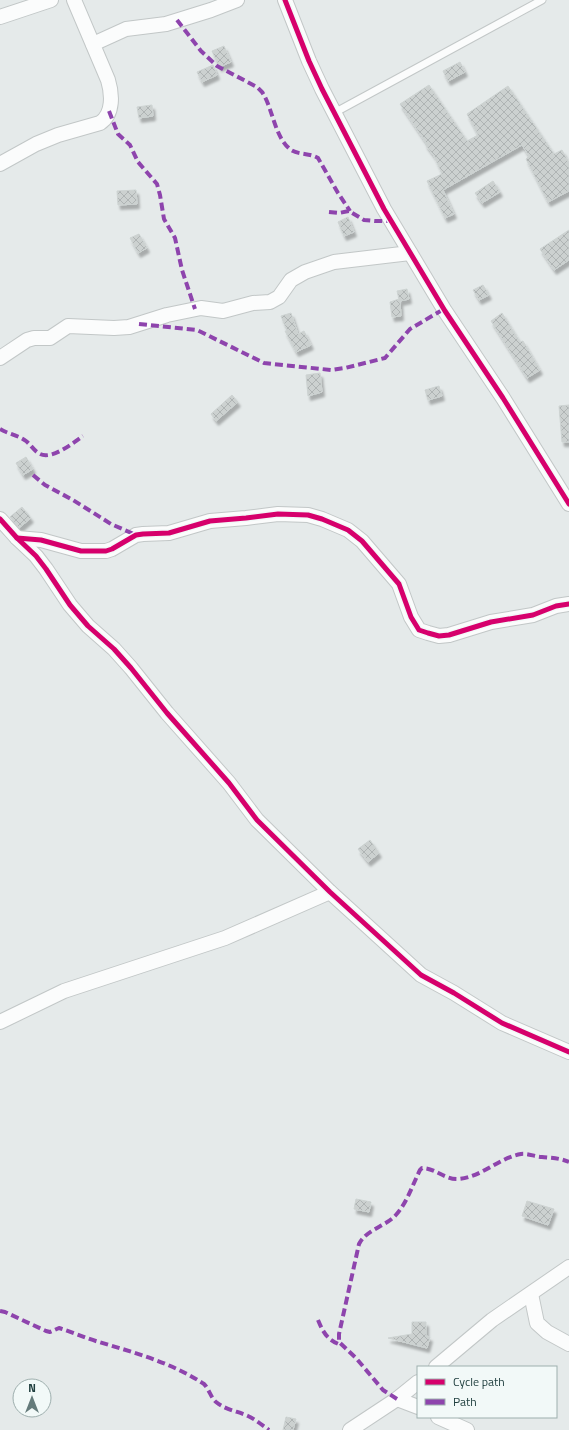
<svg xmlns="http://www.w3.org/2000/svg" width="569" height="1430" font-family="'Titillium Web',sans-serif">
  <defs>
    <pattern id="building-cross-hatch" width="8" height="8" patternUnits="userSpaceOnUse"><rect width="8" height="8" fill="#ccd1d0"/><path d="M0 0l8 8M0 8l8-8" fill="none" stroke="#afb4b4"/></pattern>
    <filter id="shadow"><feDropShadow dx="2.5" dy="4.5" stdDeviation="1" flood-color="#0004"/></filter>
  </defs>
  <rect width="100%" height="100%" fill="#e5eaea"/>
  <g fill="url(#building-cross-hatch)" stroke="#cdd3d2" filter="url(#shadow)">
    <path d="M224,46L231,62L219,67L212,51Z"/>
    <path d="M460,62L465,72L448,81L443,71Z"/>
    <path d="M213,65L217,75L202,82L197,72Z"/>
    <path d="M429,85L467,141L478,135L467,114L508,86L554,154L562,150L569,163V191L548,202L526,159L529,156L522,145L443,190L454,214L445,218L427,181L442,174L434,156L425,144L426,143L400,104Z"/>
    <path d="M152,105L153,116L139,118L137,107Z"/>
    <path d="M493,181L500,192L482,203L475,193Z"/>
    <path d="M136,190L137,204L118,205L117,191Z"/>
    <path d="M348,217L354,232L344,236L338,222Z"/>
    <path d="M569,230V260L554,270L540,249Z"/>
    <path d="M139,234L147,248L138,253L130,238Z"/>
    <path d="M483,285L489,295L479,300L473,290Z"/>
    <path d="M407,289L409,299L400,301L401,316L392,317L390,302L399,299L397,291Z"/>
    <path d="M291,313L298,334L304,331L311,345L296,352L285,331H287L281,316Z"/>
    <path d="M502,313L520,342L523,341L540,370L527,378L491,321Z"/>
    <path d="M320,373L322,392L308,396L306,375Z"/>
    <path d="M439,386L442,396L428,400L425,390Z"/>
    <path d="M232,395L238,402L216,421L211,414Z"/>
    <path d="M569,405V442H562L559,406Z"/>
    <path d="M26,457L33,469L23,475L16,463Z"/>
    <path d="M22,507L31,518L19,528L10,517Z"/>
    <path d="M370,840L379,853L368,862L358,849Z"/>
    <path d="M356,1199L371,1202L369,1212L354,1209Z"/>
    <path d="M527,1201L554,1209L548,1225L522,1216Z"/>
    <path d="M412,1322H426V1336L430,1337L427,1348L388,1338L412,1334Z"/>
    <path d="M286,1417L296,1419L293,1430H283Z"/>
  </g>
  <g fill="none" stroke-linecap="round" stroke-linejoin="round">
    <defs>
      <path id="lane" d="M334,113L542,0"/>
      <g id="street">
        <path d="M285,0L309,61L322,89L384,209L445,311L503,398L569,504"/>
        <path d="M0,17L51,0"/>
        <path d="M93,44L126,29L166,24L211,10L237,0"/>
        <path d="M0,164L36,144L58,135L100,123C114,114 112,93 108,80L74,0"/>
        <path d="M0,358L27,340L34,338H50L68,326L114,328L129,327L167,315L201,308L223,311L253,303L270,302L279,297L291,280L305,272L334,262L410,253"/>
        <path d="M0,519L17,538L36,556L46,569L70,605L88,626L114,649L131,668L167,713L229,783L257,820L330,892L421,975L454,993L502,1023L569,1052"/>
        <path d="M17,538L41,540L81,551H106L112,549L136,535L143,534L169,533L210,521L246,518L278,514L308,515L322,519L348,530L362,541L399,584L411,617L419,630L428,633L439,636L449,635L491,622L533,615L556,606L569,604"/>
        <path d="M0,1022L64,991L225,938L330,892"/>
        <path d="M531,1294L537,1323L547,1332L569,1344"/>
        <path d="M436,1367L492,1320L569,1267"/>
        <path d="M397,1399L418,1407"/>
        <path d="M438,1417L467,1430"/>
        <path d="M350,1430L397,1399L418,1382"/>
      </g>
    </defs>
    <use href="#lane" stroke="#c2c7c7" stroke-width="9"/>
    <use href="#street" stroke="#c2c7c7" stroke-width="16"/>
    <use href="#lane" stroke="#fbfcfc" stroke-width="7"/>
    <use href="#street" stroke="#fbfcfc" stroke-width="14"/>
    <g stroke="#8e44ad" stroke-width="4" stroke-dasharray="8 4" stroke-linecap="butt">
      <path d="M177,20L201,51L217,66L257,87L262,92C273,108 274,137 291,150C299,155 310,153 318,158L338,193L350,211"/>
      <path d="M109,111L118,134L130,145L138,162L157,184L160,195L164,219L175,238L182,270L195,309"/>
      <path d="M329,212L339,213L349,211L364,220L375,221H390"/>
      <path d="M139,324L197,330L264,363L331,370L345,368L385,358L410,329L444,309"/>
      <path d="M0,429C8,434 18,435 26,441C31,445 34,451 40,454C52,460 73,443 83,436"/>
      <path d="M33,475L45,485L73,500L111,524L136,535"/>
      <path d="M0,1311L5,1312L46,1331L50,1332L59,1328C72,1332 85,1338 99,1342C136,1353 172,1363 204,1384C209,1389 211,1398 216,1402C226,1410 237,1411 248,1416C255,1419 262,1425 269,1430"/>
      <path d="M318,1320C323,1332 327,1340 341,1345"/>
      <path d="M397,1399L383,1390L356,1358L339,1342V1334L359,1244C366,1230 384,1227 395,1216C407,1203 412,1186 420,1170L422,1168C435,1168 444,1179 457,1179C481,1178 498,1158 521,1154C528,1153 535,1157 542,1157C552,1158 560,1158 569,1162"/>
    </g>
    <defs>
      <g id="cycleway">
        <path d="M285,0L309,61L322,89L384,209L445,311L503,398L569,504"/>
        <path d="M0,519L17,538L36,556L46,569L70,605L88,626L114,649L131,668L167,713L229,783L257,820L330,892L421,975L454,993L502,1023L569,1052"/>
        <path d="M17,538L41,540L81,551H106L112,549L136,535L143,534L169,533L210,521L246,518L278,514L308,515L322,519L348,530L362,541L399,584L411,617L419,630L428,633L439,636L449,635L491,622L533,615L556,606L569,604"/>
      </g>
    </defs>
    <use href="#cycleway" stroke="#f2f9f8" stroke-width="8"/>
    <use href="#cycleway" stroke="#d6006c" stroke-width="5"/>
  </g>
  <rect x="417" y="1366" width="140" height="52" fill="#f2f9f8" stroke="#9eafae"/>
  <rect x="425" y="1379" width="20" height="6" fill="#d6006c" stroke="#9eafae"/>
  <text x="453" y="1386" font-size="12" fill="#203f3f">Cycle path</text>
  <rect x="425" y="1399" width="20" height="6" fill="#8e44ad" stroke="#9eafae"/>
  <text x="453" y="1406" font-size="12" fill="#203f3f">Path</text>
  <g transform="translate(32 1398)"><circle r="19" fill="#f2f9f8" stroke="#9eafae"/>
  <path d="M0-3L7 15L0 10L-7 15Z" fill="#657b7b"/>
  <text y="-6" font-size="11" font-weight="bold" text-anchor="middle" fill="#203f3f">N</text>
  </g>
</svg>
